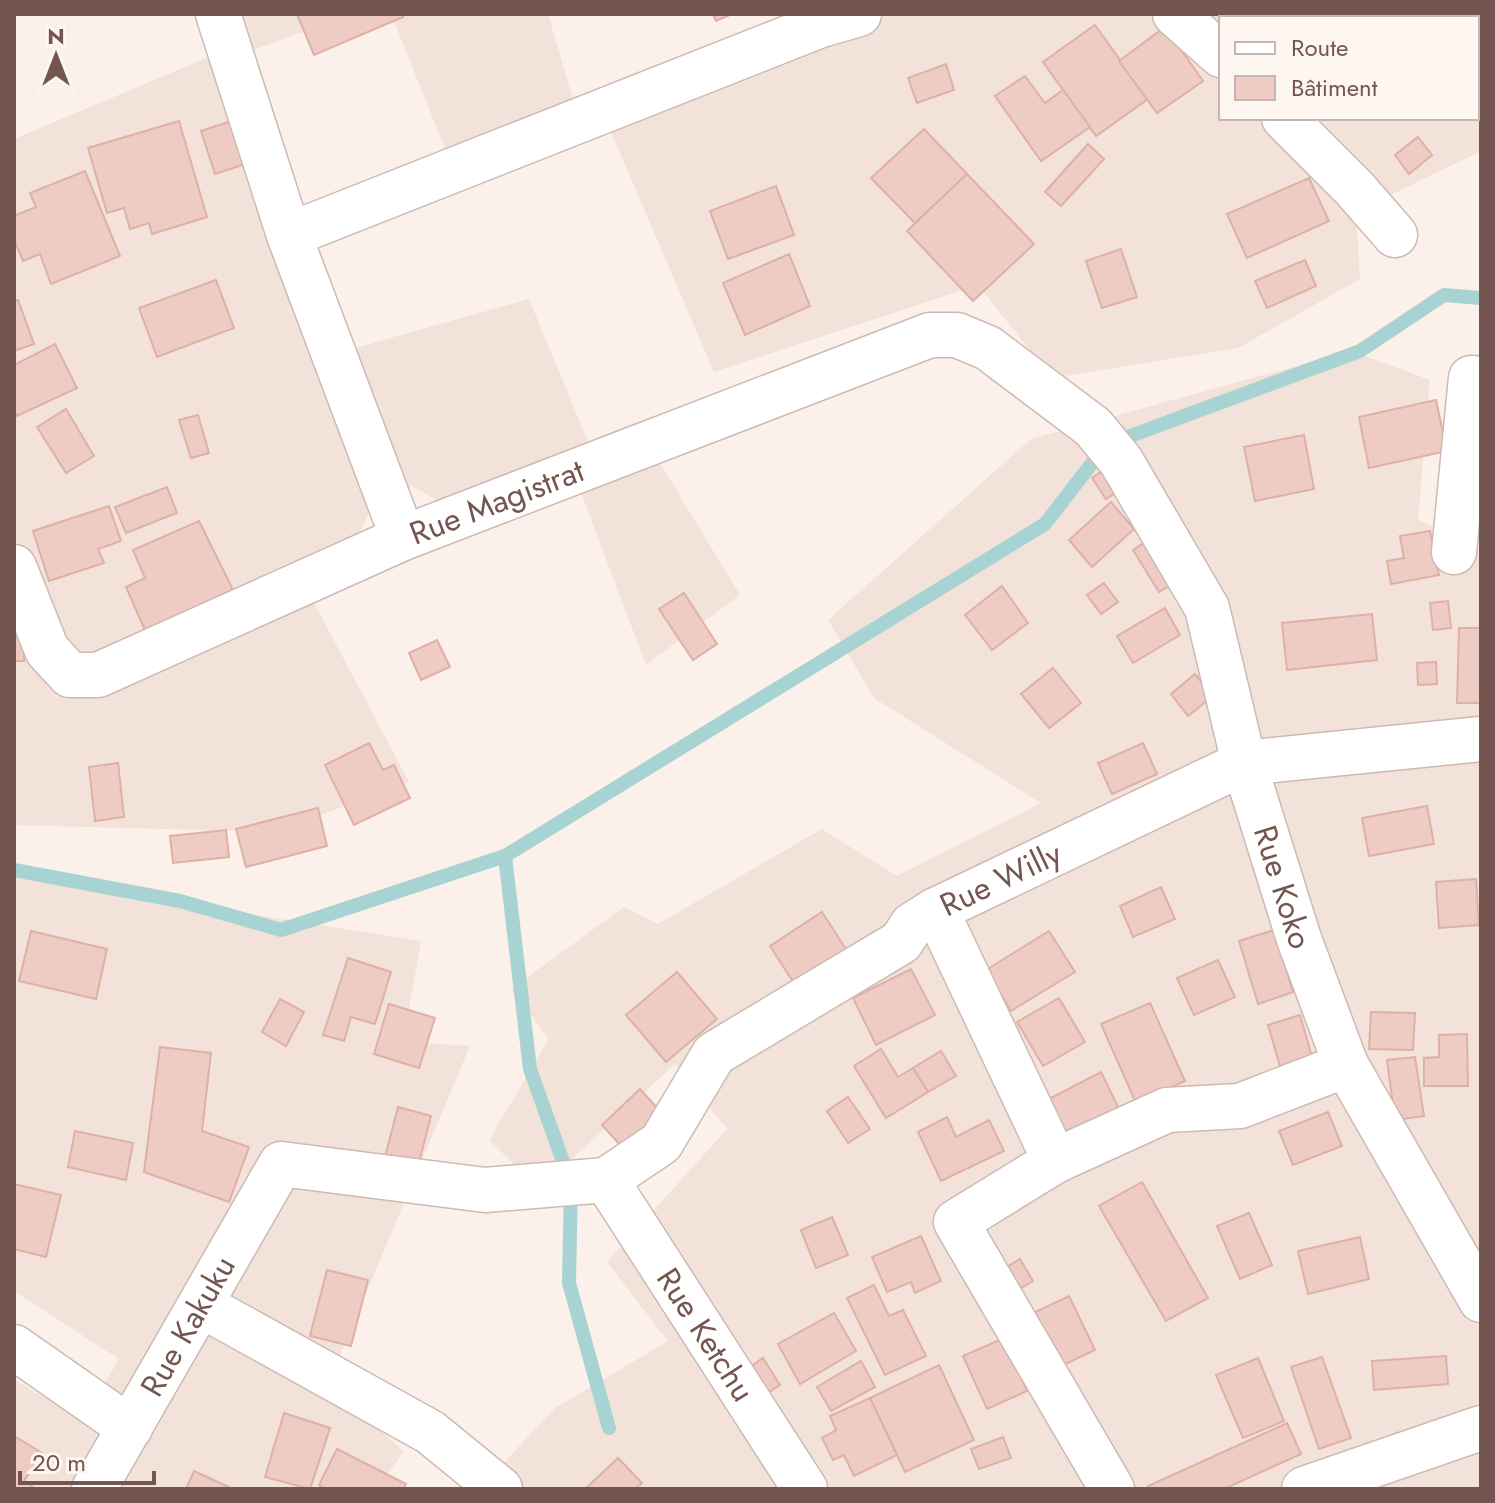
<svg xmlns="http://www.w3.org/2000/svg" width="1495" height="1503" font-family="Jost,sans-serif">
  <rect width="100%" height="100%" fill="#fbf1ea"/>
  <g fill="#f2e2d9" fill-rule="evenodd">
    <path d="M239,14H352L229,59L327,356L529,299L588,442L635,422L740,595L646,665L566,453L442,503L412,486L378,494L359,534L295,567L409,782L275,832L14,825V139L247,41Z"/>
    <path d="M391,14H548L574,104L447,154Z"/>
    <path d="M869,14H1481V151L1356,212L1360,279L1238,348L1052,378L978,285L714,372L605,118ZM1221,18H1477V118H1221Z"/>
    <path d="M1351,351L1430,380L1418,520L1481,548V1489H479L555,1408L668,1341L607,1262L727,1129L675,1064L539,1189L489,1140L549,1039L511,989L624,907L658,924L822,829L897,876L1041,803L874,698L828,620L1031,439Z"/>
    <path d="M14,877L421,941L403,1042L470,1046L327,1386L404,1451L376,1489H14V1380L84,1420L119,1359L14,1291Z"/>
  </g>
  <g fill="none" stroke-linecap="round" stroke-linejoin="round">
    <g stroke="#a7d4d2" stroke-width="14">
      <path d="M505,856L530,1069L571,1184L569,1283L609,1428"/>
      <path d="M14,870L180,901L281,930L505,856L1045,524L1106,445L1360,351L1444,295L1481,298"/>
    </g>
  </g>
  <g fill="#eeccc4" stroke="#dfb0a6" stroke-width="2">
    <path d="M297,14H401L403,17L314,55Z"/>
    <path d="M713,14H732L716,21Z"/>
    <path d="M1095,25L1148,99L1096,136L1043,62Z"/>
    <path d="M1165,27L1203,81L1157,113L1119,61Z"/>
    <path d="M946,64L954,90L917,103L908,78Z"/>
    <path d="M1025,76L1045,103L1063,90L1090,127L1041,161L995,96Z"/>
    <path d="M1481,90V120L1477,115V93Z"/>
    <path d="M241,118L255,161L215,174L201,131Z"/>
    <path d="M179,121L207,217L152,234L149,223L130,229L124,208L107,213L88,148Z"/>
    <path d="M924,129L967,174L915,223L871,178Z"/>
    <path d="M1418,137L1432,155L1409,174L1395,155Z"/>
    <path d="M1088,144L1104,159L1061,206L1045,192Z"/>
    <path d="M85,171L120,256L51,284L40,254L23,261L14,239V216L36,207L30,193Z"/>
    <path d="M967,174L1034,244L973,301L907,231Z"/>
    <path d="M1309,178L1329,221L1247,258L1227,214Z"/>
    <path d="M776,186L794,235L728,259L710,211Z"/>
    <path d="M1121,249L1137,297L1102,308L1086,261Z"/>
    <path d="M789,254L810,306L745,335L723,283Z"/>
    <path d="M1305,260L1316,286L1267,308L1255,281Z"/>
    <path d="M216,280L234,328L157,357L139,308Z"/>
    <path d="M18,300L34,344L14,351V301Z"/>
    <path d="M55,344L77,388L17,416L14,410V365Z"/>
    <path d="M1436,400L1447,451L1369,468L1359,417Z"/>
    <path d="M66,409L94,456L66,473L37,427Z"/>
    <path d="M198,415L209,453L191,458L179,420Z"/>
    <path d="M1304,435L1314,489L1255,501L1244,447Z"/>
    <path d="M1110,466L1124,487L1106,499L1092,478Z"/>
    <path d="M167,487L177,513L126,533L115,507Z"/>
    <path d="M1111,502L1134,529L1092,567L1069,540Z"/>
    <path d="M109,506L121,541L98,549L104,563L49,581L33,531Z"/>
    <path d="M199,521L236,596L147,635L126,587L145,578L133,550Z"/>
    <path d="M1430,531L1439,575L1391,584L1387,561L1404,558L1400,536Z"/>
    <path d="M1156,535L1183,578L1159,592L1133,550Z"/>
    <path d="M1104,583L1118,602L1101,614L1087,595Z"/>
    <path d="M1002,586L1028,623L992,650L965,615Z"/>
    <path d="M684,593L717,644L693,660L659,609Z"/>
    <path d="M1448,601L1451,628L1433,630L1430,603Z"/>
    <path d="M1165,608L1180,635L1133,663L1117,636Z"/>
    <path d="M1372,614L1377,660L1287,670L1282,623Z"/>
    <rect x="14" y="626" width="10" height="35"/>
    <path d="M1459,628H1481V703H1457Z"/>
    <path d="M437,640L450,667L421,680L409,653Z"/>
    <path d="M1436,662L1437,684L1418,685L1417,663Z"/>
    <path d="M1053,668L1081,703L1049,728L1021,694Z"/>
    <path d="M1195,674L1213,696L1188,716L1171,694Z"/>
    <path d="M369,743L383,770L394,765L410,798L354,825L325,765Z"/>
    <path d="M1143,743L1157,774L1112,794L1098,763Z"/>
    <path d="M118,763L124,817L95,821L89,767Z"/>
    <path d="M1427,806L1434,844L1369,856L1362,818Z"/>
    <path d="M318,808L327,846L246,867L236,829Z"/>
    <path d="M226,830L229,857L173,863L170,836Z"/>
    <path d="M1476,879L1479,925L1439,928L1436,882Z"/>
    <path d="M1161,887L1175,919L1133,937L1120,906Z"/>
    <path d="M822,912L860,971L808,1005L770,946Z"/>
    <path d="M1274,930L1293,992L1258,1004L1239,941Z"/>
    <path d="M31,931L107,949L96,999L19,981Z"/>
    <path d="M1049,931L1075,972L1011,1011L986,970Z"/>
    <path d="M348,958L391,972L375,1024L351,1017L344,1041L323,1035Z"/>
    <path d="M1218,960L1235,997L1194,1015L1177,978Z"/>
    <path d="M911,969L935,1015L876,1045L853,998Z"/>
    <path d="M677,972L717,1019L666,1062L626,1015Z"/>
    <path d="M1059,998L1085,1042L1043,1066L1017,1022Z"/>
    <path d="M280,999L304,1012L286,1046L262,1032Z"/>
    <path d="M1150,1003L1185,1081L1136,1103L1101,1024Z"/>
    <path d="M389,1004L435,1018L419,1068L374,1054Z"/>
    <path d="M1371,1012L1415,1013L1413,1050L1369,1049Z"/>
    <path d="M1300,1015L1316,1071L1284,1080L1268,1025Z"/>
    <path d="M1467,1034L1468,1086H1424V1058L1439,1057V1035Z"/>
    <path d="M160,1047L211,1053L202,1131L249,1147L229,1202L144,1172Z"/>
    <path d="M881,1049L898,1077L913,1068L928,1092L886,1118L854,1066Z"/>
    <path d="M941,1051L956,1076L928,1092L913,1068Z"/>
    <path d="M1415,1057L1424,1116L1395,1120L1387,1060Z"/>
    <path d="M1101,1072L1120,1111L1065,1140L1045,1101Z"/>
    <path d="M640,1089L669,1121L631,1157L602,1125Z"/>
    <path d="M848,1097L870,1129L848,1143L827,1111Z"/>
    <path d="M398,1107L431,1116L416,1174L383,1165Z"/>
    <path d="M1328,1112L1342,1146L1293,1165L1279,1131Z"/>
    <path d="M947,1117L956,1137L989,1120L1004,1151L941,1181L918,1132Z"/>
    <path d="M75,1131L133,1143L126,1180L68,1167Z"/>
    <path d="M1142,1182L1208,1298L1166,1321L1099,1206Z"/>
    <path d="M14,1184L61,1195L46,1257L14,1249Z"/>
    <path d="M1249,1213L1272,1265L1240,1279L1217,1226Z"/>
    <path d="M832,1217L848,1255L816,1268L801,1230Z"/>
    <path d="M921,1236L941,1281L915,1293L911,1282L887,1292L872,1257Z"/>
    <path d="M1360,1237L1369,1279L1308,1294L1298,1251Z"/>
    <path d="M1020,1259L1033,1281L1014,1292L1002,1270Z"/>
    <path d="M327,1270L368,1280L351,1346L310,1336Z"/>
    <path d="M874,1285L889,1316L903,1310L926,1356L885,1375L847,1298Z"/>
    <path d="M1069,1296L1095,1350L1053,1370L1027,1316Z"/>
    <path d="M834,1313L856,1351L800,1384L778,1344Z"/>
    <path d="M1004,1338L1027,1391L987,1409L963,1356Z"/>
    <path d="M1446,1356L1448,1384L1374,1390L1372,1361Z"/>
    <path d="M1322,1357L1351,1438L1319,1449L1291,1367Z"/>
    <path d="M763,1358L780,1385L761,1397L744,1371Z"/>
    <path d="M1258,1358L1284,1421L1243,1438L1216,1375Z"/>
    <path d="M861,1361L875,1387L831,1411L817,1387Z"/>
    <path d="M939,1365L974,1440L905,1472L870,1398Z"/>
    <path d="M870,1398L897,1455L854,1476L844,1455L833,1460L822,1438L836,1430L830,1416Z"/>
    <path d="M284,1413L330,1428L310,1489L265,1477Z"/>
    <path d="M1287,1423L1301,1454L1224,1489H1149L1148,1486Z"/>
    <path d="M14,1436L42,1453L24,1481L36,1489H14Z"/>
    <path d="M1003,1437L1011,1458L979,1469L971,1449Z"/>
    <path d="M337,1449L406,1484L403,1489H326L319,1485Z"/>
    <path d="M618,1458L642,1483L635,1489H585Z"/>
    <path d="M194,1471L233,1489H186Z"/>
  </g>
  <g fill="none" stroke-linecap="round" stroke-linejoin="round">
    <defs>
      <g id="minor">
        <path d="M218,14L289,235L403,538"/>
        <path d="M1175,14L1221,55"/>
        <path d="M1268,18L1272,14"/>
        <path d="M1284,118L1354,188L1395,235"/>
        <path d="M289,235L821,25L859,14"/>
        <path d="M1454,552L1471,378L1481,379"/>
        <path id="s1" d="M14,567L47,650L70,675H98L403,538L930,335H957L988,348L1093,427L1121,461L1207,608L1244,763L1299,939L1346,1065L1481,1300"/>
        <path d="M936,910L1055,1161"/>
        <path id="s2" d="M606,1180L805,1489"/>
        <path d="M201,1305L430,1432L500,1489"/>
        <path d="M14,1347L130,1428"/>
        <path id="s3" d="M94,1489L281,1164L485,1190L606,1180L661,1143L714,1054L901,942L912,925L936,910L1244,763L1481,739"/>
        <path d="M1112,1489L956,1222L1055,1161L1167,1110L1240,1106L1346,1065"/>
        <path d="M1304,1489L1481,1428"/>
      </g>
    </defs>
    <use href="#minor" stroke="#cebab3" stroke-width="47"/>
    <use href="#minor" stroke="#fff" stroke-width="44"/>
  </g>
  <g text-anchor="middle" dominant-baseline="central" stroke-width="8" stroke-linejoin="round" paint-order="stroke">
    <g font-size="32" fill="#74554f" stroke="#fef6f0">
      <text stroke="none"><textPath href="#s1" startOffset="586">Rue Magistrat</textPath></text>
      <text stroke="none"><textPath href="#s3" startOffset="1210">Rue Willy</textPath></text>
      <text stroke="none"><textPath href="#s1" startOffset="1746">Rue Koko</textPath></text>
      <text stroke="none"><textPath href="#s3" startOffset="188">Rue Kakuku</textPath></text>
      <text stroke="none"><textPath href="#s2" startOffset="184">Rue Ketchu</textPath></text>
    </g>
  </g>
  <rect width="1495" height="1503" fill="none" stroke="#74554f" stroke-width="32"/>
  <rect x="1219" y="16" width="260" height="104" fill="#fef6f0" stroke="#c7b6b0" stroke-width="2"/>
  <rect x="1235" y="42" width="40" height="12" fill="#ffffff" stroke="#c7b6b0" stroke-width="2"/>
  <text x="1291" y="56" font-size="24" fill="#74554f">Route</text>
  <rect x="1235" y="76" width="40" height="24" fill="#eeccc4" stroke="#c7b6b0" stroke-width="2"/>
  <text x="1291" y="96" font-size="24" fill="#74554f">Bâtiment</text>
  <g transform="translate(56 56)" stroke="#fef6f0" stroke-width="6" paint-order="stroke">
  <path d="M0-6L14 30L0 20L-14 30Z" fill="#74554f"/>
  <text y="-12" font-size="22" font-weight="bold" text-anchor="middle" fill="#74554f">N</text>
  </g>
  <path d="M20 1471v12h134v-12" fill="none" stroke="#74554f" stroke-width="4"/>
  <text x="32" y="1471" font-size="24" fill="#74554f" stroke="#fef6f0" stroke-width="6" paint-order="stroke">20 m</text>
</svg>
